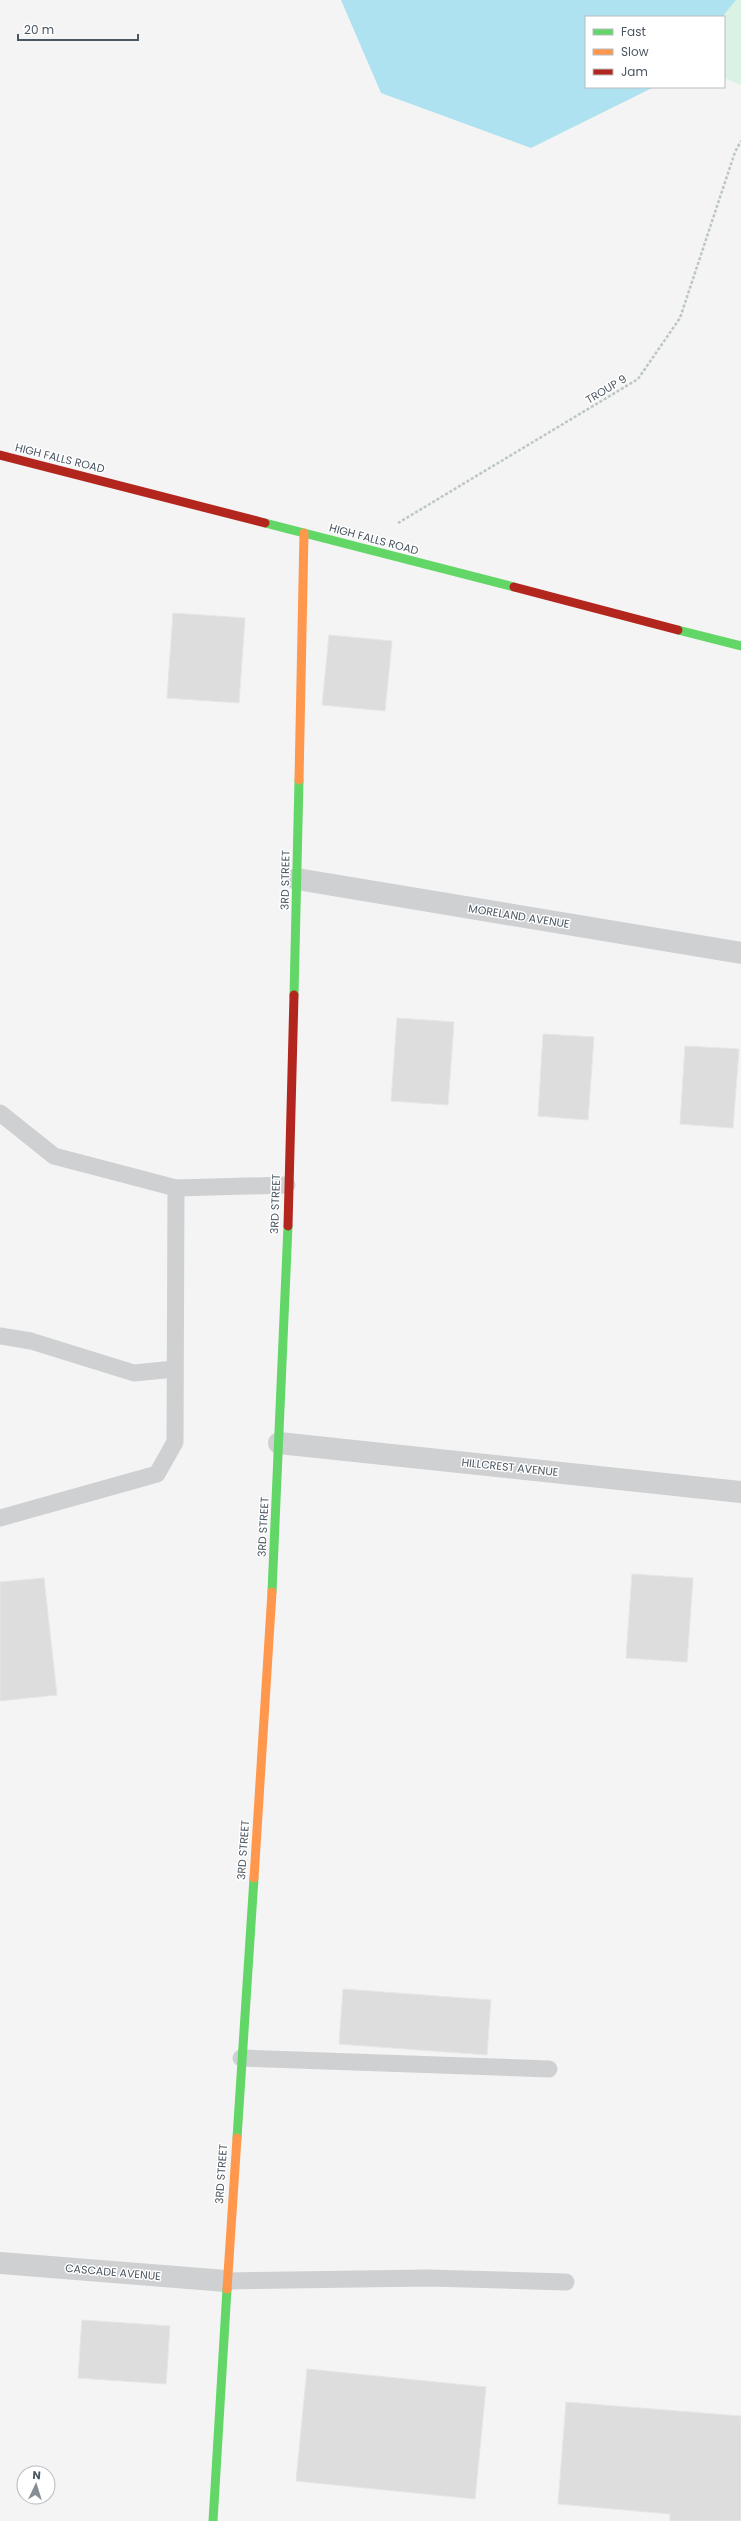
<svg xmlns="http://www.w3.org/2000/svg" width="741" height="2521" font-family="Poppins,sans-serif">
  <rect width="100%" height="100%" fill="#f4f4f4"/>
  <path fill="#d9f2e3" d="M555,0H741V85L724,78V17H592Z"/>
  <path fill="#aee2f0" d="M341,0H736L722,17H586V87H654L531,148L381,93Z"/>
  <g fill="#ddddde" stroke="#e5e6e7">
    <path d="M173,613L245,618L239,703L167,698Z"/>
    <path d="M329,635L392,641L385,711L322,705Z"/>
    <path d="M397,1018L454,1022L448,1105L391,1101Z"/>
    <path d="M543,1034L594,1037L588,1120L538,1116Z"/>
    <path d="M685,1046L739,1049L733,1128L680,1124Z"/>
    <path d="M632,1574L693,1578L687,1662L626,1658Z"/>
    <path d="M44,1578L57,1695L0,1701V1582Z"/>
    <path d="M343,1989L491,2000L487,2055L339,2044Z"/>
    <path d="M82,2320L170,2326L166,2384L78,2378Z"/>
    <path d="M307,2369L486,2387L475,2499L296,2481Z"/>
    <path d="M566,2402L741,2416V2521H670V2514L558,2504Z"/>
  </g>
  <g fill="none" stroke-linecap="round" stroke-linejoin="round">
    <path stroke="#bcc7c4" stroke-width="2.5" stroke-dasharray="3 2" stroke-linecap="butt" d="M398,523L638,379L680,318L735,152L741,141"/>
    <g stroke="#ced0d2" stroke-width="17">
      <path d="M0,1113L54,1156L176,1188L287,1185"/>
      <path d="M0,1336L31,1341L134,1373L175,1369"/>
      <path d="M0,1518L157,1474L175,1442L176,1188"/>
      <path d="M241,2058L549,2069"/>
      <path d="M226,2281L429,2278L566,2282"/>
    </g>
    <g stroke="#ced0d2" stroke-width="22">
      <path d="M297,879L741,953"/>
      <path d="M279,1443L741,1492"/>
      <path d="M0,2263L226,2281"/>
    </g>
    <g stroke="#63d668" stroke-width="9">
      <path d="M265,523L514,587"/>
      <path d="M678,630L741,646"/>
      <path d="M294,995L299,780"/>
      <path d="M272,1592L288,1226"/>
      <path d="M237,2138L254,1878"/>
      <path d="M213,2521L227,2289"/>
    </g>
    <g stroke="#ff974d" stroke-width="9">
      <path d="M299,780L304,533"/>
      <path d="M254,1878L272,1592"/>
      <path d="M227,2289L237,2138"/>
    </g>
    <g stroke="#b3261e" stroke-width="9">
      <path d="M0,455L265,523"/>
      <path d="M514,587L678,630"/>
      <path d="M288,1226L294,995"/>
    </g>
  </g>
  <g text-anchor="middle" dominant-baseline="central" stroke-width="3" stroke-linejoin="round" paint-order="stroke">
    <g font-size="11" fill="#4a5661" stroke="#fff">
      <text transform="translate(606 389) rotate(-31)">TROUP 9</text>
      <text transform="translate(60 458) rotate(14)">HIGH FALLS ROAD</text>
      <text transform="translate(374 539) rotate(15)">HIGH FALLS ROAD</text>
      <text transform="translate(285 880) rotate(-89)">3RD STREET</text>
      <text transform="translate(519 916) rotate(9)">MORELAND AVENUE</text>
      <text transform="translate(275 1204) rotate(-88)">3RD STREET</text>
      <text transform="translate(510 1467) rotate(6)">HILLCREST AVENUE</text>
      <text transform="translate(263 1527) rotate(-87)">3RD STREET</text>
      <text transform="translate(243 1850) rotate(-86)">3RD STREET</text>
      <text transform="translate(221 2174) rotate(-86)">3RD STREET</text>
      <text transform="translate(113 2272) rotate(5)">CASCADE AVENUE</text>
    </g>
  </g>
  <rect x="585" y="16" width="140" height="72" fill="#ffffff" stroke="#b7bbc0"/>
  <rect x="593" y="29" width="20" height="6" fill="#63d668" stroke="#b7bbc0"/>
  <text x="621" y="36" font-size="12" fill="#4a5661">Fast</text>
  <rect x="593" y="49" width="20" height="6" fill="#ff974d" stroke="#b7bbc0"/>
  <text x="621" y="56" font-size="12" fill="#4a5661">Slow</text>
  <rect x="593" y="69" width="20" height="6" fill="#b3261e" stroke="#b7bbc0"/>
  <text x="621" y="76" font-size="12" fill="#4a5661">Jam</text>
  <g transform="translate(36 2485) rotate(4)"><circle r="19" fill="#ffffff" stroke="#b7bbc0"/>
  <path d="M0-3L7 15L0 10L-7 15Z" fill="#868d94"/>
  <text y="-6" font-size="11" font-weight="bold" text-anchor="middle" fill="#4a5661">N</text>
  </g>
  <path d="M18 34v6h120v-6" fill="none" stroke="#4a5661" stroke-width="2"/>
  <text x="24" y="34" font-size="12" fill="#4a5661" stroke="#ffffff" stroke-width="3" paint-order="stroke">20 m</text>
</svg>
